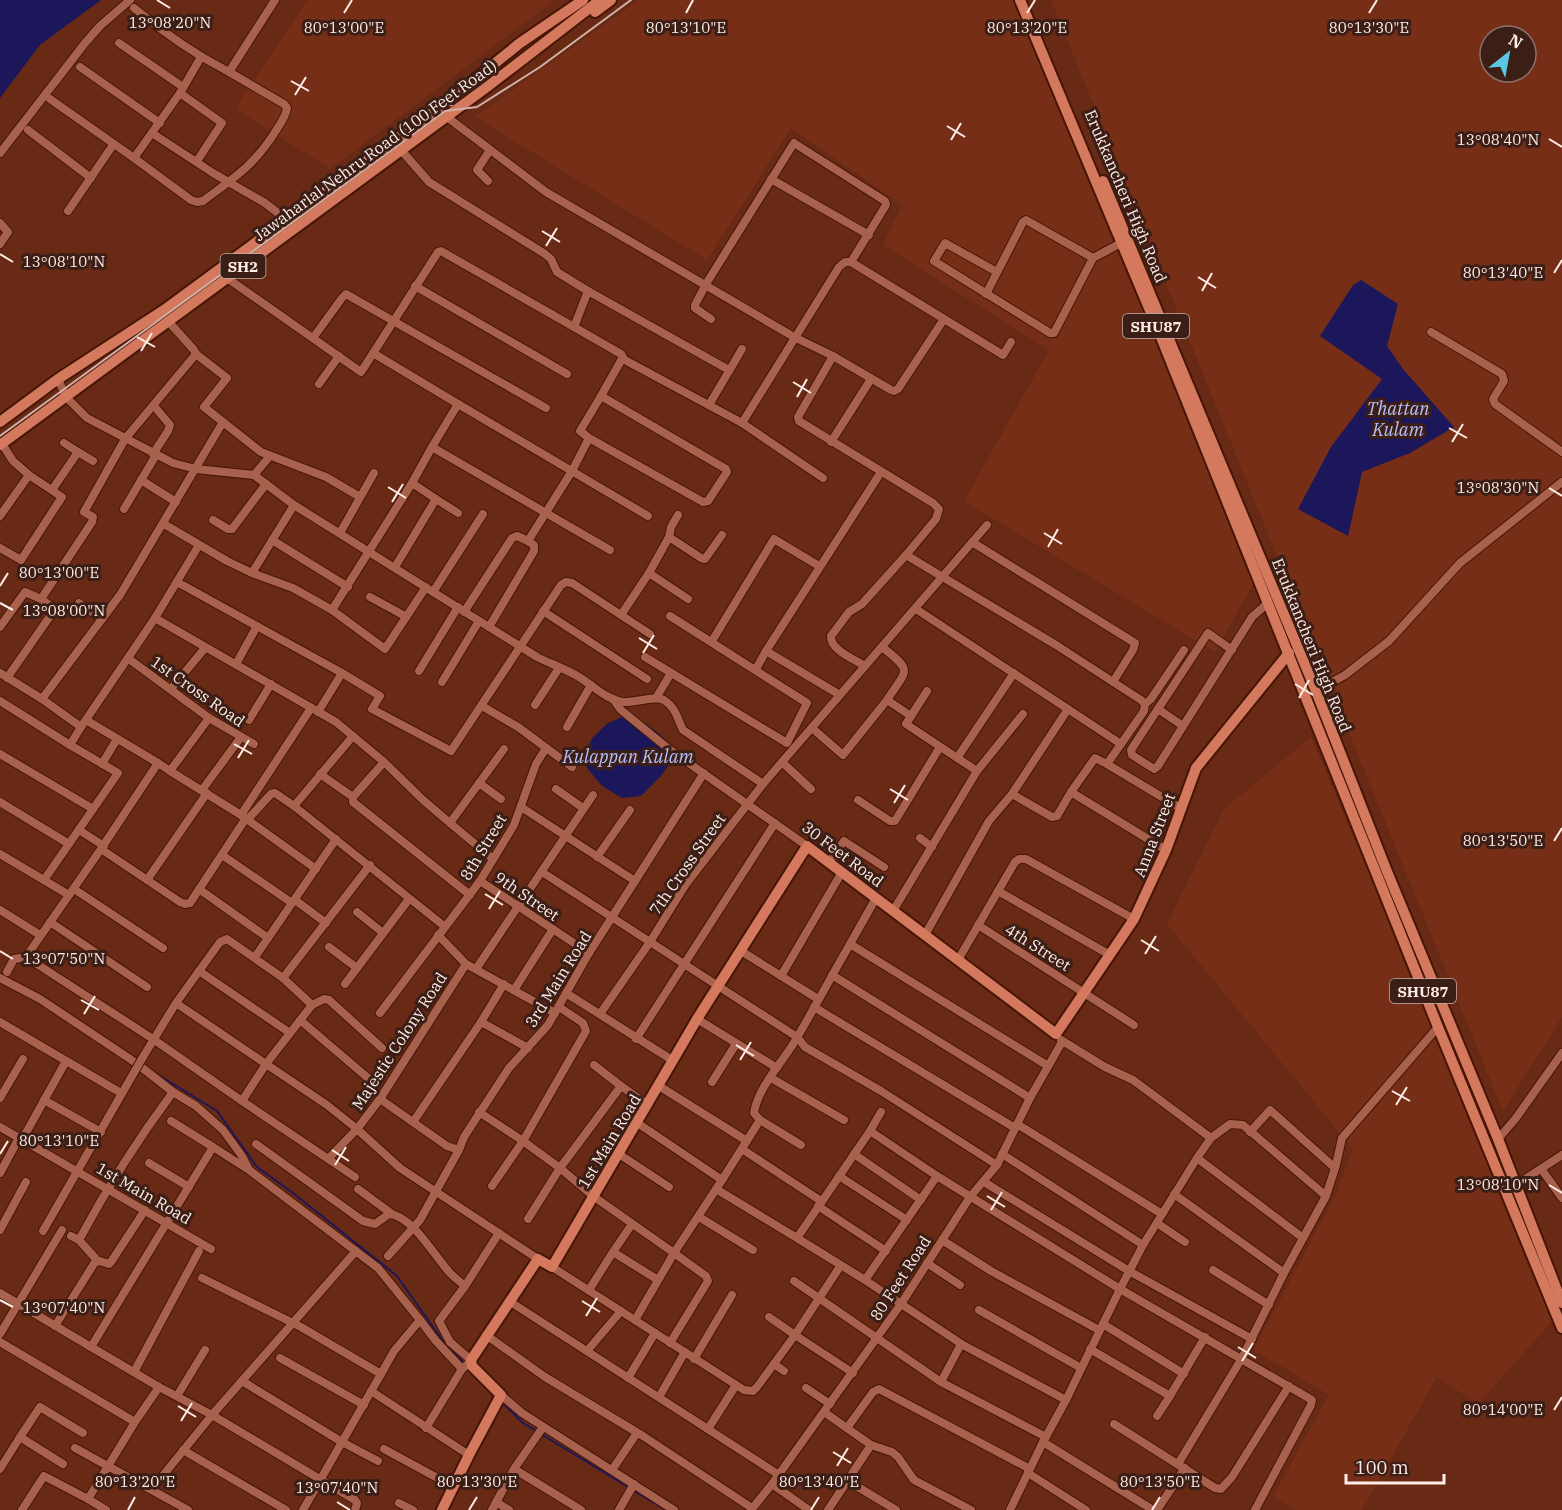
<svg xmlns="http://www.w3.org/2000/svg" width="1562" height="1510" font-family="'IBM Plex Serif',serif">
  <rect width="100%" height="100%" fill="#692a15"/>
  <g fill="#762e17" fill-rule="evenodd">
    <path d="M307,0H555L330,169L236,108Z"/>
    <path d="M639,0H1014L1255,580L1215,652L964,501L1049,350L883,245L902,205L791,128L707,260L475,117Z"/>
    <path d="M1051,0H1562V1017L1503,1111ZM1490,36H1526V72H1490Z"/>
    <path d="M1311,737L1557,1316L1478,1404L1437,1377L1362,1510H1296L1273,1496L1329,1395L1254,1350L1336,1194L1353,1149L1167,924L1224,809Z"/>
  </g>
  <g fill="#1c175b">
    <path d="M0,0H101L40,45L0,98Z"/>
    <path d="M1361,280L1398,304L1387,346L1403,369L1454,427L1410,453L1362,472L1348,536L1298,509L1331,447L1382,379L1320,336L1353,285Z"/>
    <path d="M627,715C649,722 662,736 678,752L661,776L641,796L622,798L602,786L587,768L584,754L593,737L608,723Z"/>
  </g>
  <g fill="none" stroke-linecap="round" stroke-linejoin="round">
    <g stroke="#1c175b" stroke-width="2">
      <path d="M152,1071L217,1111L257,1167L293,1193L397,1276L445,1344L466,1365"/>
      <path d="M501,1401L523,1423L666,1510"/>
    </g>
    <defs>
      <g id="minor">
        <path d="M134,8C164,33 194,54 229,72L275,0"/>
        <path d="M119,43L183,87"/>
        <path d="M80,67L160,123"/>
        <path d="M180,93L222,123L197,161"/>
        <path d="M50,99L134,158L180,93L201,57"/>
        <path d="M447,117L546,192L794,337L833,356L891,390L894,391L898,389L944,319"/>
        <path d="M28,130L91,178"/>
        <path d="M152,133L213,173L265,203L287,220"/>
        <path d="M401,150L429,182L545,254L551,259L557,272L588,291L574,327L621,354L623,357L601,396"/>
        <path d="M0,153L85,43L100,26L130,0"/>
        <path d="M134,158L191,200L197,202L203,201C235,177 255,165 277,129C281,123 286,116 287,108L284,104L229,72"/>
        <path d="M771,179L869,235"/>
        <path d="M488,181L477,170L490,150"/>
        <path d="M68,211L113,145"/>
        <path d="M0,223L8,232L0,244"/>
        <path d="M997,272L945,243L934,261L1050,333H1054L1093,258L1121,243"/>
        <path d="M227,278L361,372L438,252L441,251L574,327"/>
        <path d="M415,286L567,374"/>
        <path d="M588,291L729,370"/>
        <path d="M986,294L1023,222L1026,220L1093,258"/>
        <path d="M711,319L695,308V305L706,284L794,143L885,201L886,205L851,262L1003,355L1011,342"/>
        <path d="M168,321L194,350L196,354"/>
        <path d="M1431,332L1502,374L1504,381L1493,399L1495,404L1562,452"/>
        <path d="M313,338L342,298L346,294L546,408"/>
        <path d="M373,353L458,404"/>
        <path d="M833,356L798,417L799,421L933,503L939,509L936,519L906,555L1056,645L1141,700L1145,704L1144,711L1107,764L1182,809"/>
        <path d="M623,359L742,423L823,478"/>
        <path d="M58,379L66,397L87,418L173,463L196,469L254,475L294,505L537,657C551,664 566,669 579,677C592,685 607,700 623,702C635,703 655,695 664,700C676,708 677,718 683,730L763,784L686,884L650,942L600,1014"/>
        <path d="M319,384L339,356"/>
        <path d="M601,396L726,469L727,472L708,501L703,502L589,438L580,431Z"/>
        <path d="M709,405L742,349"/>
        <path d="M742,423L839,267L845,262H851"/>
        <path d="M831,442L871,379"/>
        <path d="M64,443L78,452"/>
        <path d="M432,447L458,404L648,516"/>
        <path d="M153,454L168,431L170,425L154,406"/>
        <path d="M254,475L270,456"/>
        <path d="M141,480L176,502"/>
        <path d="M52,490L78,452L93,461"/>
        <path d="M436,499L458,513"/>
        <path d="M124,509L156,455"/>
        <path d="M0,516L29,475L13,461L2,444"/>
        <path d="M213,520L228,529H232L266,484"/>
        <path d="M164,524L227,561L252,573L293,588L332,610L412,483L432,447L610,550"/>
        <path d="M340,533L374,473"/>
        <path d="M669,537L671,527L678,515"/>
        <path d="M272,540L348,587"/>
        <path d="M972,542L1135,643L1133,650L1113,682"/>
        <path d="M199,545L155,618L336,722L384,762L423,800L450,823L504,749"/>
        <path d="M0,548L21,560L62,497L29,475"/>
        <path d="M395,567L436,499L412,483"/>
        <path d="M252,573L294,505"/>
        <path d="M649,573L688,599"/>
        <path d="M177,582L342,673"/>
        <path d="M433,592L483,514"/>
        <path d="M370,597L405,616"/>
        <path d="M41,599L92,522L93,517L84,512L125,439L196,354L227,378L204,407L223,422"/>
        <path d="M79,603L102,619"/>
        <path d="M916,609L1121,744"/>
        <path d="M332,610L385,649L426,587"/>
        <path d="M543,611L647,679"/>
        <path d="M464,612L512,538L517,536L528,541"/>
        <path d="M621,615L649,573L669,537L701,558L705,559L722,535"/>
        <path d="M0,627L25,592L41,599L55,609L7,678"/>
        <path d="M489,627L534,551V545L528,541L572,471L589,438"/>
        <path d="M712,641L774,539L819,566"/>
        <path d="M882,647C914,672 907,669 887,700"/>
        <path d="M1232,650L1208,633L1206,636L1131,750L1132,755L1154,769L1158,766L1252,617L1268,603"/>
        <path d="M766,651L881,472"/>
        <path d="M645,657L787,743L807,703L670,616"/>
        <path d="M129,659L209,718L254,744"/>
        <path d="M236,664L257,626"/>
        <path d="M865,666C854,659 830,650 831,636L849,612L862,604L906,555"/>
        <path d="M756,669L766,651L840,695"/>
        <path d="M419,671L458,607"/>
        <path d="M0,673L42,699L120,595L223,422L261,452L326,477L360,497"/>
        <path d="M442,682L479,621"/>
        <path d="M171,689L205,648"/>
        <path d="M1316,691L1345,675L1389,641L1460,563L1562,482"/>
        <path d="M656,698L671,673"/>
        <path d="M42,699L81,727L155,618"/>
        <path d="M613,699L621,710L670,750L807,846"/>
        <path d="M0,701L70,745L81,727"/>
        <path d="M1145,704L1151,699L1184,650"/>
        <path d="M535,705L559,668"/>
        <path d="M482,706L518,727L572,767"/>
        <path d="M1068,709L1012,794L1052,817L1057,816L1071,792L1166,850"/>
        <path d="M1158,709L1183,726"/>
        <path d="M318,712L342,673L380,696L372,709L451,751L561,585L566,582L572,583L650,634"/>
        <path d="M209,718L170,771L241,815L316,869"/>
        <path d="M86,720L158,763"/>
        <path d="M249,720L271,684"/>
        <path d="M567,727L591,685"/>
        <path d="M812,728L843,755L887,700L911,716"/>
        <path d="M353,736L294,806L444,926"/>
        <path d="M0,754L93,809"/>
        <path d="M957,758L1014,673"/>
        <path d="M384,762L353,797V802L470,895"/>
        <path d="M782,762L811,789"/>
        <path d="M102,764L117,739"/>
        <path d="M170,771L158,763L101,849L180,902L185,904L190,903L246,818"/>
        <path d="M977,771L1023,714"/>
        <path d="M320,774L353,797"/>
        <path d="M479,783L501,799"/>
        <path d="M763,784L987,525"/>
        <path d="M556,789L583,808"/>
        <path d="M202,790L241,737"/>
        <path d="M1071,792L1095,758L1107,764"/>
        <path d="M858,800L890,821H895L940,747"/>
        <path d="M0,802L69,844"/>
        <path d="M521,807L635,881"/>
        <path d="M241,815L311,708"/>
        <path d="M248,819L271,794L275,793L294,806"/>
        <path d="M450,823L493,859"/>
        <path d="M79,830L104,846"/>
        <path d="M920,838L932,847"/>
        <path d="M101,849L26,957L153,1039L242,1101"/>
        <path d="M0,854L69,895"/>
        <path d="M222,855L292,903"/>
        <path d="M597,857L630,810"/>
        <path d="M829,862L844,841L884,867"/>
        <path d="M542,872L797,1037L805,1047L881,1091L997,1165"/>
        <path d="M44,880L118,773L70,745"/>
        <path d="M147,880L207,793"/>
        <path d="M480,881L589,953"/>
        <path d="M74,889L163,948"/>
        <path d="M199,889L268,938"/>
        <path d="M998,891L1110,955"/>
        <path d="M295,900L326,923"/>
        <path d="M0,910L40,935"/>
        <path d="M893,911L977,771L906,724L927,691"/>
        <path d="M357,912L383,933"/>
        <path d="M50,922L147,987"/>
        <path d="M978,925L1134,1025"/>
        <path d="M438,935L466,964L555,1013"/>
        <path d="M925,935L989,821L1012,794"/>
        <path d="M850,944L876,898"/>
        <path d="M329,947L357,968"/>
        <path d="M741,951L818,999"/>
        <path d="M255,957L336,839"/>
        <path d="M958,960L1015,862L1019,859H1026L1134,919"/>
        <path d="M476,969L593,795"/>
        <path d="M199,971L290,1033"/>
        <path d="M7,972L14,959L26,957"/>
        <path d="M832,975L1030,1098"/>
        <path d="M781,976L842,872"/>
        <path d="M0,978L40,999L136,1063L173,1092L196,1106L223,1130L242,1156L248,1168"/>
        <path d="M283,978L370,865"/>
        <path d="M345,984L409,899"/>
        <path d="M514,990L553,929"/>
        <path d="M566,993L672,1060"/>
        <path d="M312,1005L324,999L329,1000L382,1048"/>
        <path d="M814,1007L1015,1128"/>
        <path d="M380,1013L480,881L514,825L536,764L546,748"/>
        <path d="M697,1019L777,1068"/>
        <path d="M300,1020L368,1078"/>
        <path d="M0,1022L121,1093"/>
        <path d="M481,1022L528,1048"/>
        <path d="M636,1039L775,823"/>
        <path d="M1061,1040L1105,1067L1133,1080L1211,1138L1230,1124L1243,1125L1326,1196L1336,1165L1342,1138L1438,1027"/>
        <path d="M143,1057L176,1003L266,1064L312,1005L283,978L227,939L220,942L176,1003"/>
        <path d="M594,1065L621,1086"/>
        <path d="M771,1078L844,1120"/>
        <path d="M712,1082L736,1044"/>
        <path d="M659,1086L747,1141"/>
        <path d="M0,1098L23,1059"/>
        <path d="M380,1099L447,1146L459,1150"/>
        <path d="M44,1100L101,1132"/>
        <path d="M479,1112L523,1141L560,1168L593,1196L674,1253L722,1180"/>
        <path d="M171,1121L213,1147L91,1347L159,1387L212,1415L355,1500L357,1503L355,1510"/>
        <path d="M413,1122L481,1022L504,984"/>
        <path d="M636,1122L722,1180L760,1120"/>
        <path d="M1017,1124L1162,1214"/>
        <path d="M0,1127L211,1249"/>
        <path d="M870,1131L881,1112"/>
        <path d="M1250,1132L1270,1110L1335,1168"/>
        <path d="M1498,1139L1516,1118L1562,1053"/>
        <path d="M22,1140L66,1061"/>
        <path d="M256,1144L363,1221L375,1224L389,1214C413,1216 434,1256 450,1273C455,1278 460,1282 465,1286"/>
        <path d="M801,1145L760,1120L754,1113C758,1087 782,1063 795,1041C814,1009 831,977 850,944L1048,1066"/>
        <path d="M213,1147L249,1170L378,1268L420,1320L394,1351L381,1374"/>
        <path d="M742,1149L821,1201"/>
        <path d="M619,1154L669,1187"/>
        <path d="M854,1154L921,1200"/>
        <path d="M1002,1154L1143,1245"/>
        <path d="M329,1158L357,1129L380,1099L466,964"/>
        <path d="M1197,1158L1211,1138"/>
        <path d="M149,1163L189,1187"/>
        <path d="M1542,1170L1562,1198"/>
        <path d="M0,1173L19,1138"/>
        <path d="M839,1176L907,1220"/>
        <path d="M355,1177L242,1101L266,1064L327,1105L357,1129L400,1168L538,1259"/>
        <path d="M984,1182L1129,1271L1252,1339"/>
        <path d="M1516,1185L1562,1155"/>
        <path d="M492,1186L523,1141L586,1031L583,1023L559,1007"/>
        <path d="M358,1189L392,1214"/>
        <path d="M716,1189L797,1238L870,1131L937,1176L865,1280L797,1238"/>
        <path d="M1174,1194L1284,1273"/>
        <path d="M818,1206L886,1251"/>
        <path d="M699,1217L753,1250"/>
        <path d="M528,1219L560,1168L621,1086L648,1105"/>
        <path d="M1157,1223L1185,1242"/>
        <path d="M0,1230L26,1182"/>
        <path d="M43,1231L136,1069"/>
        <path d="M71,1236L79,1240C107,1188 138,1139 173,1092"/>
        <path d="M79,1240L97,1260"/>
        <path d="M942,1240L991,1271L1099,1330"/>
        <path d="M613,1252L632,1224"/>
        <path d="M388,1256L420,1220L459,1150L464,1137L509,1068L548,1025L589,953L704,773"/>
        <path d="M927,1263L960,1285"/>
        <path d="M552,1267L744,1390L753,1391L757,1387L795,1335L853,1373"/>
        <path d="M1213,1270L1269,1305"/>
        <path d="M202,1278L301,1327L381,1374L303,1510"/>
        <path d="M865,1280L963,1345L1066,1400L1120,1289L937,1176"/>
        <path d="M794,1281L941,1382"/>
        <path d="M589,1290L613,1252L658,1280"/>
        <path d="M0,1293L91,1347"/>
        <path d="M509,1301L779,1475"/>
        <path d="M979,1310L1081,1368"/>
        <path d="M769,1317L795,1335L841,1265"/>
        <path d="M420,1320L436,1341L462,1369"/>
        <path d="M635,1320L674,1253L706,1276L708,1281L670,1343"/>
        <path d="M1103,1324L1184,1374"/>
        <path d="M55,1326L95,1262L100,1261L109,1264L111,1262L145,1210"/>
        <path d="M0,1334L62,1230"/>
        <path d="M486,1335L545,1377L643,1436L752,1508"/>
        <path d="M0,1342L135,1422"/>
        <path d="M961,1344L941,1382L1046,1437"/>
        <path d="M1090,1349L1170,1396L1205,1337"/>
        <path d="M587,1351L621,1311"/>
        <path d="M280,1358L364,1405"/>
        <path d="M694,1359L732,1295"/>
        <path d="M471,1360L450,1342L439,1321L465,1286L499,1233"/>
        <path d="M774,1364L784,1371"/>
        <path d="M134,1372L199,1251"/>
        <path d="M628,1378L655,1333"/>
        <path d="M242,1381L342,1442L378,1461"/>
        <path d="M806,1388L830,1404"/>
        <path d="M371,1391L469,1455"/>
        <path d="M501,1395L522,1413L674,1510"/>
        <path d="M177,1396L205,1350"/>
        <path d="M659,1397L685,1352"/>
        <path d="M1066,1400L1043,1442L1153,1510"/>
        <path d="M824,1412L871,1445L828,1510"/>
        <path d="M1157,1416L1170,1396"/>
        <path d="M1114,1424L1215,1488L1221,1489L1232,1477L1289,1386"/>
        <path d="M426,1428L462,1369L470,1362"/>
        <path d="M847,1428L873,1392L879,1389L1030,1469"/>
        <path d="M708,1429L736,1385"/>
        <path d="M20,1437L40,1407L83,1433"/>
        <path d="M871,1445L892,1452L898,1457L914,1480L971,1510"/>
        <path d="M75,1448L188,1510"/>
        <path d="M384,1449L454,1487"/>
        <path d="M183,1450L286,1510"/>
        <path d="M1178,1464L1242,1358L1284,1273L1326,1196"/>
        <path d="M0,1469L20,1437L63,1464"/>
        <path d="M514,1469L581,1510"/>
        <path d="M612,1470L637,1433"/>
        <path d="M1028,1473L1086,1510"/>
        <path d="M848,1481L896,1510"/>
        <path d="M152,1489L212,1415L356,1251"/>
        <path d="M496,1502L509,1510"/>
        <path d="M399,1503L413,1510"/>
        <path d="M22,1510L44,1476L88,1499"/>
        <path d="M106,1510L88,1499L135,1422L159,1387"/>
        <path d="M492,1510L514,1469L543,1427"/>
        <path d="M619,1510L634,1484"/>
        <path d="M751,1510L772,1484"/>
        <path d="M809,1510L772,1484L901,1304L970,1197L997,1165L1030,1098L1062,1042"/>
        <path d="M1010,1510L1043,1442"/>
        <path d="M1157,1510L1185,1468"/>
        <path d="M1255,1510L1311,1405L1312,1400L1120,1289L1143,1245L1197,1158L1303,1238"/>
      </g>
      <g id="major">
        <path d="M1020,0L1159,332L1438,1027L1562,1328"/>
        <path d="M595,12L611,0"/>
        <path d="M1103,181L1316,691L1386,869L1498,1139L1562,1303"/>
        <path d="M0,422L58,379L164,310L452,98L520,43L583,0"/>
        <path d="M0,445L487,87L600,0"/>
        <path d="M442,1510L469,1455L501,1395L472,1366L471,1360L538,1259L552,1267L697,1019L807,846L1056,1034L1134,919L1166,850L1196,768L1289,653"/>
      </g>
    </defs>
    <use href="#minor" stroke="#451506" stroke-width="10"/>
    <use href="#major" stroke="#451506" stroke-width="14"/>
    <use href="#minor" stroke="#a7614c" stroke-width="8"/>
    <use href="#major" stroke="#d4795d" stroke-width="10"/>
    <g stroke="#d1b2a8" stroke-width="2">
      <path d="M258,237L433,107L452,105"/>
      <path d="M0,436L445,111L477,107L540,67L631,0"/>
    </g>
    <defs>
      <path id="minor-bridge" d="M136,1069L143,1057"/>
    </defs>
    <use href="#minor-bridge" stroke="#451506" stroke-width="10" stroke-linecap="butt"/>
    <use href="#minor-bridge" stroke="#a7614c" stroke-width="8"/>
  </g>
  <path fill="none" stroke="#feede8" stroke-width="2" d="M157,0L170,8M344,13L352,0M686,13L693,0M1027,13L1035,0M1369,13L1377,0M291,81L309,91M295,95L306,77M947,126L965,137M1549,139L1562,147M951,140L961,123M542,231L560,242M546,246L557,228M0,254L13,262M1554,273L1562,260M1198,277L1216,288M1202,291L1212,273M137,337L155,347M141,351L152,333M793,382L811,393M797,397L807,379M1449,428L1467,438M1452,442L1463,424M388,487L406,498M1549,488L1562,496M392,502L403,484M1044,533L1062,544M1048,547L1058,529M0,586L8,573M0,603L13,610M639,638L657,649M643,653L654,635M1295,684L1313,695M1299,698L1309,680M234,744L252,754M238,758L249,740M890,789L908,800M894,803L905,785M1554,841L1562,828M485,894L503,905M489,909L500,891M1141,940L1159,951M0,951L13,959M1145,954L1156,936M81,1000L99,1010M84,1014L95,996M736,1045L754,1056M740,1060L751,1042M1392,1091L1410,1101M1396,1105L1407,1087M332,1150L349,1161M0,1154L8,1141M335,1165L346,1147M1549,1185L1562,1193M987,1196L1005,1207M991,1210L1002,1192M0,1300L13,1307M582,1301L600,1312M586,1316L597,1298M1238,1347L1256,1358M1242,1361L1253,1343M178,1406L196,1417M1554,1410L1562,1397M181,1421L192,1403M833,1452L851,1463M837,1466L848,1448M337,1502L350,1510M128,1510L135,1497M469,1510L477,1497M811,1510L819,1497M1152,1510L1160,1497"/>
  <g text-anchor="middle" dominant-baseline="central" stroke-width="6" stroke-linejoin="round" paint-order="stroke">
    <g fill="#3b1e15" stroke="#c4afa9" stroke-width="1.5">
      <rect x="220.5" y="254" width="45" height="24" rx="4.5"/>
      <rect x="1123" y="314" width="66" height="24" rx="4.5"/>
      <rect x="1390" y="979" width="66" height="24" rx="4.5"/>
    </g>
    <g font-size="15" font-weight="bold" fill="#feede8">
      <text x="243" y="266">SH2</text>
      <text x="1156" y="326">SHU87</text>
      <text x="1423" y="991">SHU87</text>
    </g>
    <g font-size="16" fill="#feede8" stroke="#3b1e15">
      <text transform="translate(375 150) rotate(-36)">Jawaharlal Nehru Road (100 Feet Road)</text>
      <text transform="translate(1126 196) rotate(67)">Erukkancheri High Road</text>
      <text transform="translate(1312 645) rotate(68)">Erukkancheri High Road</text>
      <text transform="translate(198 691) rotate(35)">1st Cross Road</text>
      <text transform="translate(1154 835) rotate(-69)">Anna Street</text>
      <text transform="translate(483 847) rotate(-59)">8th Street</text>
      <text transform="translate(843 854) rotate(37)">30 Feet Road</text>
      <text transform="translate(687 864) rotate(-55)">7th Cross Street</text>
      <text transform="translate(527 896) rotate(34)">9th Street</text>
      <text transform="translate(1038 947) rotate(32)">4th Street</text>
      <text transform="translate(558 979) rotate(-58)">3rd Main Road</text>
      <text transform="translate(399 1041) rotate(-57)">Majestic Colony Road</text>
      <text transform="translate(609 1141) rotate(-59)">1st Main Road</text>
      <text transform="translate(144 1193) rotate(30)">1st Main Road</text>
      <text transform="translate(900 1278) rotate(-57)">80 Feet Road</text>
    </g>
    <g font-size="18" font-style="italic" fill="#b6bffd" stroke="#3b1e15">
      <text x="1398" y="408">Thattan<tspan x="1398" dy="21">Kulam</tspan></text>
      <text x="628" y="756">Kulappan Kulam</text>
    </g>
  </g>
  <g font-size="15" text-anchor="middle" fill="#feede8" stroke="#3b1e15" stroke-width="6" stroke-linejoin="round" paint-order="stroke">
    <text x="170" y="28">13°08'20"N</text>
    <text x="686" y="33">80°13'10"E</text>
    <text x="1027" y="33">80°13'20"E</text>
    <text x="1369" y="33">80°13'30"E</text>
    <text x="344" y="33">80°13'00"E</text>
    <text x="1498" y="145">13°08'40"N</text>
    <text x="64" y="267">13°08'10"N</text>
    <text x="1503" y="278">80°13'40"E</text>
    <text x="1498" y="493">13°08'30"N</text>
    <text x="59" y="578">80°13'00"E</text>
    <text x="64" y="616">13°08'00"N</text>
    <text x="1503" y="846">80°13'50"E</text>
    <text x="64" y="964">13°07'50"N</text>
    <text x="59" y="1146">80°13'10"E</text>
    <text x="1498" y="1190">13°08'10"N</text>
    <text x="64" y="1313">13°07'40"N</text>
    <text x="1503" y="1415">80°14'00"E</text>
    <text x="135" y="1487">80°13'20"E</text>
    <text x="477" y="1487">80°13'30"E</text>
    <text x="819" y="1487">80°13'40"E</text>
    <text x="1160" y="1487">80°13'50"E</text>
    <text x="337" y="1493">13°07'40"N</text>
  </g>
  <g transform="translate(1508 54) rotate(31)"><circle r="28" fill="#3b1e15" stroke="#897169" stroke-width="1.5"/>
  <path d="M0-4.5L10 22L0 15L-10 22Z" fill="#5ac8e5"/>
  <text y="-9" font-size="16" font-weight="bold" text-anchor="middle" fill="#feede8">N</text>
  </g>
  <path d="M1346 1474v9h98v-9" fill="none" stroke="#feede8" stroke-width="3"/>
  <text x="1355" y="1474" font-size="18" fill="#feede8" stroke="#3b1e15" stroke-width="4.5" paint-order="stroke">100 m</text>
</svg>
